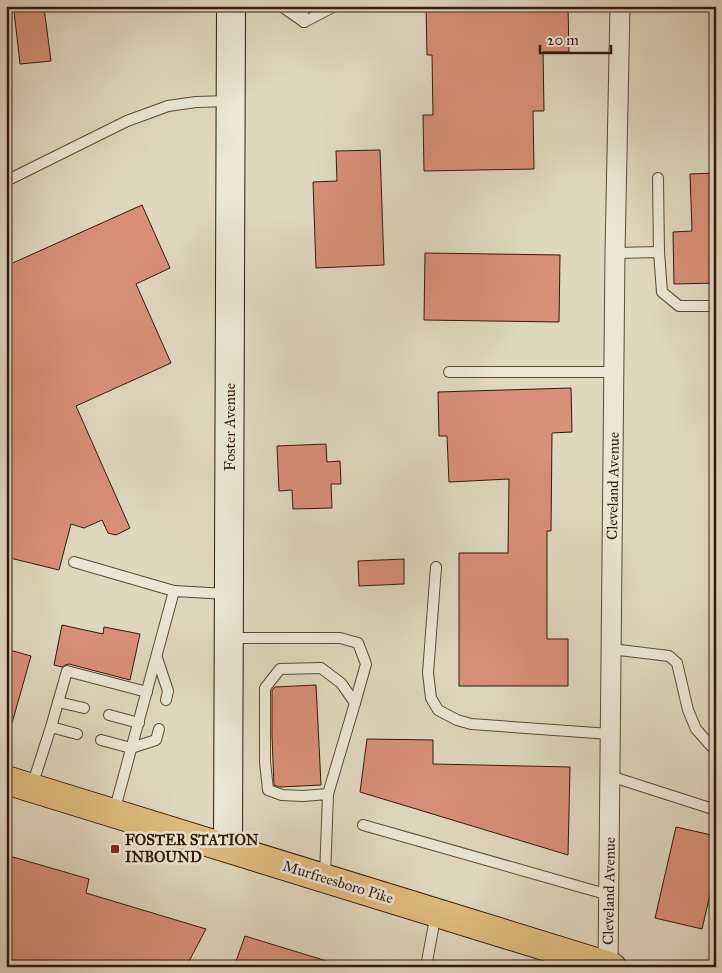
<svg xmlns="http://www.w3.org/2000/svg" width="722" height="973" font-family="'IM FELL Great Primer',serif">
  <rect width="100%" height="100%" fill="#e0d8be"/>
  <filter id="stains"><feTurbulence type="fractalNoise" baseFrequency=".004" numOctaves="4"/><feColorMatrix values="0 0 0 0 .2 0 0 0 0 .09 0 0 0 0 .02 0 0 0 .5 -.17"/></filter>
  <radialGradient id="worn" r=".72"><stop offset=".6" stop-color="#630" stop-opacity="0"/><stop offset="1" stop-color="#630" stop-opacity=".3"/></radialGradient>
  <g fill="#d89078" stroke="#34190b">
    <path d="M426,6H568L569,52H543L544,111H533L534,169L424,171L423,115H433L432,55H427Z"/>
    <path d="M44,8L51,61L20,64L14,11Z"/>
    <path d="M380,150L384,265L316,268L313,182L337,181L336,151Z"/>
    <path d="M716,173V283L674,284L673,232L692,231L690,174Z"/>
    <path d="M142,205L170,268L136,284L171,363L76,406L130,528L116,535L108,533L102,520L84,528L71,524L59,570L6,557V266Z"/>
    <path d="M425,253L560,255L559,322L424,320Z"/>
    <path d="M571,388L572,432L552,433L551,531H547V639H568V686H459V553H508L509,479L449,482L447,436H439L438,392Z"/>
    <path d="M326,444L327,462L340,461L341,484H331L332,508L293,509L292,490L279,491L277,446Z"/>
    <path d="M404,559V584L359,586L358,561Z"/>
    <path d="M62,625L103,634L104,627L140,634L130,680L69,664L65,665L62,667L54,665Z"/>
    <path d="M6,649L31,656L12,723L6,722Z"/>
    <path d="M316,685L321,785L280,787L274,785L272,736V690L275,687Z"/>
    <path d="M367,739L433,740V764L570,767L568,855L360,792Z"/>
    <path d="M676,827L716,836V869L702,929L655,918Z"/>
    <path d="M6,855L89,879L86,893L206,929L186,967H6Z"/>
    <path d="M245,936L330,962L329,967H234Z"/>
  </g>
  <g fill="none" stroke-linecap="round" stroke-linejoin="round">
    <defs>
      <g id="lane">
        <path d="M281,6L304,22"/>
        <path d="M302,6L304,22"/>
        <path d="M304,22L335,6"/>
        <path d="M658,178L659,252"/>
        <path d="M6,181L127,121L168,106L196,102L230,101"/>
        <path d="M615,253L659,252L662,292L679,306H716"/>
        <path d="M449,372H614"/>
        <path d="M74,562L174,591"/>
        <path d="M436,567L428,673L431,698L438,710L457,720L471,724L610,734"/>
        <path d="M230,638H340L358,643L366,664L355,703"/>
        <path d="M611,649L669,656L677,663L688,710L696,729L711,746L716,747"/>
        <path d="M157,658L168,691L166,700"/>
        <path d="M58,702L84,708"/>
        <path d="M109,715L139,723"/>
        <path d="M51,727L67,671L147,692"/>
        <path d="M101,740L131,748L156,740L159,729"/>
        <path d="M610,776L716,810"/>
        <path d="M32,786L51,727L77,734"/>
        <path d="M114,812L174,591L228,594"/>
        <path d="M363,825L609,895"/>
        <path d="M325,876L328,794L355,703L341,683L321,668L280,669L265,688V762L268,790L282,795L303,796L328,794"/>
        <path d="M426,967L436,913"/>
        <path d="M714,967L716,962"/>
      </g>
      <path id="street" d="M608,965L615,253L620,6"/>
      <path id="secondary" d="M228,847L231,6"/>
      <path id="primary" d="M6,780L612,967"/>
    </defs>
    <use href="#lane" stroke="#5f4938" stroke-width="12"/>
    <use href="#street" stroke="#5f4938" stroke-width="21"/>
    <use href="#secondary" stroke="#34190b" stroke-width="30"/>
    <use href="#primary" stroke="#34190b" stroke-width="30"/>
    <use href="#lane" stroke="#ebe6d5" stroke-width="10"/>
    <use href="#street" stroke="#ebe6d5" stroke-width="19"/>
    <use href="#secondary" stroke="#ebe6d5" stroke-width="28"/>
    <use href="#primary" stroke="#e0bc7f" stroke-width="28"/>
  </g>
  <rect fill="#8f2418" stroke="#ebe6d5" stroke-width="2" x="110" y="844" width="10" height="10" rx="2.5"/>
  <g text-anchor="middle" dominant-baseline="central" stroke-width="5" stroke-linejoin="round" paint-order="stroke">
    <g font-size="15" fill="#34190b" stroke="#ebe6d5">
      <text transform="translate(230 427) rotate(-90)">Foster Avenue</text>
      <text transform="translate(613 486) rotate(-89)">Cleveland Avenue</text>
      <text transform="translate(338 882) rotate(17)">Murfreesboro Pike</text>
      <text transform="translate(609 891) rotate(-89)">Cleveland Avenue</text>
    </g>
    <g font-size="15" font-weight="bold" fill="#34190b" stroke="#ebe6d5" text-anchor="start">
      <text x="125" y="840">FOSTER STATION<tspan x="125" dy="17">INBOUND</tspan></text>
    </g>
  </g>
  <rect width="722" height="973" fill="none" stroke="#e0d8be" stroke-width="25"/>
  <rect x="8" y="8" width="707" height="958" fill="none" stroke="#34190b" stroke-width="2.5"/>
  <rect x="12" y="12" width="697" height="948" fill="none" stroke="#34190b"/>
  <path d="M540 45v8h71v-8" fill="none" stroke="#34190b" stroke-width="2.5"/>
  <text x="547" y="45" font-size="15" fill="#34190b" stroke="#ebe6d5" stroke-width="4" paint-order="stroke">20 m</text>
  <rect width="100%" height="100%" filter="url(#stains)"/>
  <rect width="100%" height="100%" fill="url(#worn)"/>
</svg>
